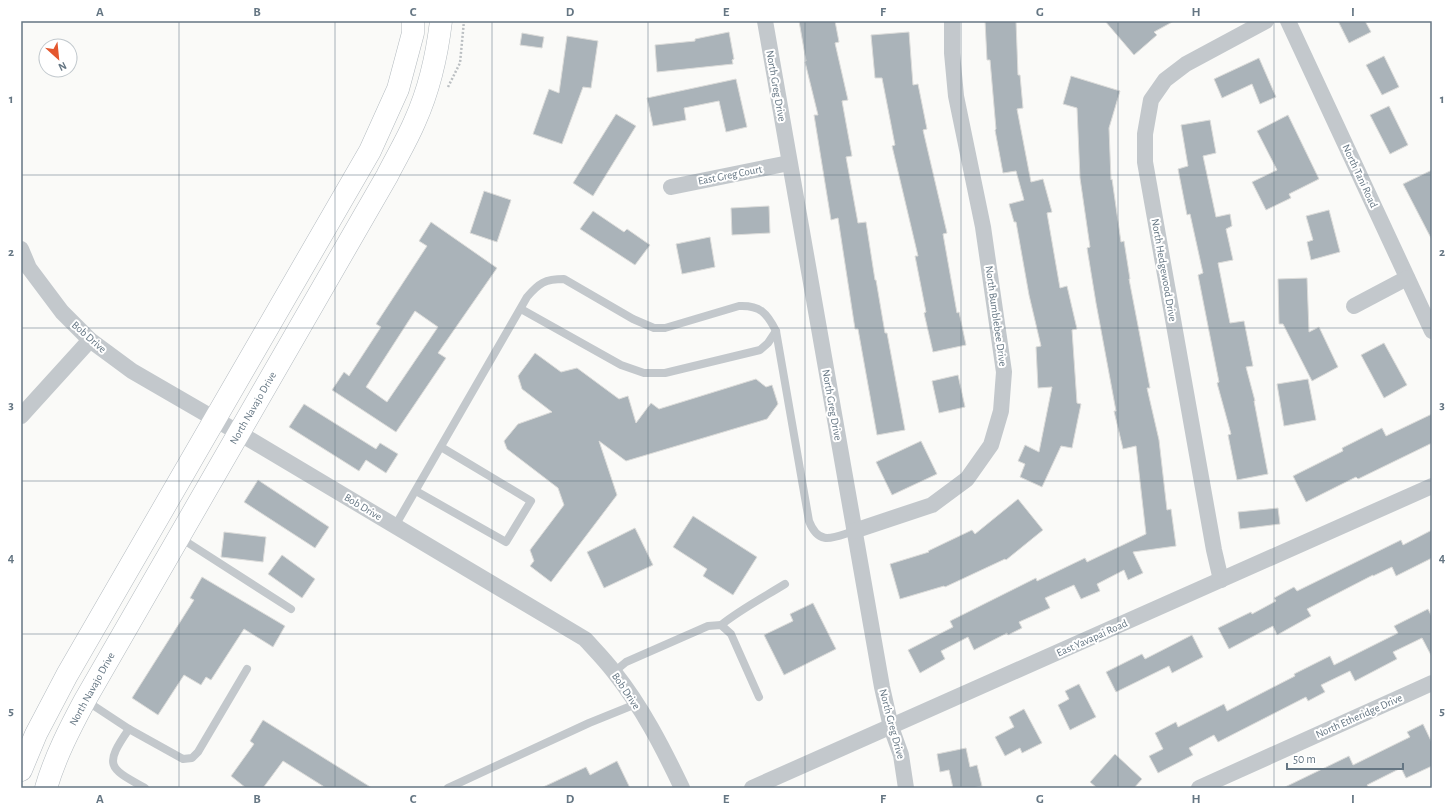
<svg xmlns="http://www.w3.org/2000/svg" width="1453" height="809" font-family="'Alegreya Sans',sans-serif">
  <rect width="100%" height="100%" fill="#fafaf8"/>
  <g fill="#aab3b9" stroke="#dcdcda" fill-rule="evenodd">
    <path d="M799,21H835L839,42L835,43L848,100L842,101L852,156L846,157L858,223L866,222L875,280H876L885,333H887L905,430L877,435L858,329H855L838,218L831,220L814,115H818L805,62L806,61Z"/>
    <path d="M985,21H1016L1018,75H1020L1023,108L1017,109L1031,182L1043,179L1052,212L1047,213L1060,288L1067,286L1077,329L1072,330L1077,403L1081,404L1072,448L1061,446L1042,487L1020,477L1025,464L1018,461L1025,445L1039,452L1052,387L1038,388L1036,347L1041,346L1029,295L1016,222H1014L1009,204L1024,200L1016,171L1003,173L995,130L996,129L990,60H987Z"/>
    <path d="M1105,21H1174L1154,32L1157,35L1134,55Z"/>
    <path d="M1338,21H1365L1371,32L1349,43Z"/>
    <path d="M729,32L734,59L732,60L733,64L657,72L655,45L695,41V39Z"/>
    <path d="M909,32L913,85L918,84L927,129L923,130L947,233L943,234L957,313L959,312L966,345L933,352L924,313L926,312L915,256H918L892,146L895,145L882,78H875L871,35Z"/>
    <path d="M522,33L544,37L542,48L520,45Z"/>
    <path d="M567,36L598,41L591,88L583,87L562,144L533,134L549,89L559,93Z"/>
    <path d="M1384,56L1399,87L1382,95L1366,65Z"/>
    <path d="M1259,58L1276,97L1260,104L1252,84L1222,98L1214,79Z"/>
    <path d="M1071,76L1120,91L1109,128L1111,180L1112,179L1121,242L1124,241L1130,279H1129L1150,388H1147L1159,440L1167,510L1171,509L1176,546L1133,552L1143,573L1128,580L1124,570L1097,584L1100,591L1081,599L1074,585L1045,598L1050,608L1019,622L1022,628L1008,635L1007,633L974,650L968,637L941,651L945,659L920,673L908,650L953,627L950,621L1036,578L1037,581L1085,558L1087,562L1146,534L1136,446L1123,449L1114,411H1116L1096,303L1087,248L1090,247L1080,178L1077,108L1063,104Z"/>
    <path d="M736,79L747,127L726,132L719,101L684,108L686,120L653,126L647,98Z"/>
    <path d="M1389,106L1408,145L1390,154L1370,115Z"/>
    <path d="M616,114L636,126L593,196L573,183Z"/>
    <path d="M1288,115L1319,179L1289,194L1291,198L1266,210L1252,182L1277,170L1257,131Z"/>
    <path d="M1210,120L1216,153L1203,156L1216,217L1230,214L1232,226L1226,229L1233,260L1218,263L1230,323L1244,321L1253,366L1246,367L1255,401H1254L1268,474L1237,480L1228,435L1231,434L1217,383L1219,382L1198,275L1203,273L1190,214L1187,215L1178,169L1188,166L1181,125Z"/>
    <path d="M1432,170V240L1403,184Z"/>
    <path d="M484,191L511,200L497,242L470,233Z"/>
    <path d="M769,206L770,233L732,235L731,208Z"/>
    <path d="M1329,210L1340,252L1311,260L1307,242L1313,240L1306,216Z"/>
    <path d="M593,211L624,232L627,229L650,245L635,265L580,229Z"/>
    <path d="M431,222L497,268L438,353L446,358L396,432L332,390L344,372L349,376L381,327L376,324L427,246L419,241ZM415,311L438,327L387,402L366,387Z"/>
    <path d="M710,237L715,267L682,274L676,244Z"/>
    <path d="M1307,278L1309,332L1319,327L1338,367L1312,381L1283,324H1279L1278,279Z"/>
    <path d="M1384,343L1407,385L1384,398L1361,355Z"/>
    <path d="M535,353L561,372L577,368L619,399L628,396L636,423L651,403L659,409L756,379L766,387L772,385L778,404L767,419L626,461L599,441L617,495L551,582L530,566L534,561L530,550L564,505L558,488L507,449L504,441L518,424L552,412L522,389L518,376Z"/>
    <path d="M958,375L965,407L939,413L932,381Z"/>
    <path d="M1308,379L1316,420L1284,426L1277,384Z"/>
    <path d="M304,404L376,449L380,443L398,454L386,473L366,460L359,471L289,427Z"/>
    <path d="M1432,414V443L1358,479L1356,477L1306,502L1293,476L1343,451L1342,448L1382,428L1386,436Z"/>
    <path d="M921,441L937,474L892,495L876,462Z"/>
    <path d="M258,480L329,527L315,548L244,502Z"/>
    <path d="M1018,499L1043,530L1006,560L1005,559L945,587L944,586L900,599L890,564L929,552L928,551L972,530L975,534Z"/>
    <path d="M1278,508L1280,524L1240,529L1238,512Z"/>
    <path d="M693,516L757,557L733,595L703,576L707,569L673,547Z"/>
    <path d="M635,528L653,565L604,588L587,552Z"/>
    <path d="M1432,530V558L1396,576L1392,567L1373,576V575L1307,609L1311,616L1277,635L1273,626L1229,649L1218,628L1251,612L1252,614L1276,601L1274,598L1294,587L1297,591L1401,540L1403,545Z"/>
    <path d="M224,532L266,537L263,562L221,557Z"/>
    <path d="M282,555L315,579L302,598L268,574Z"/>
    <path d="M202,577L285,626L273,647L244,629L211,680L206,677L201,685L184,675L158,715L132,698L194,600L190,598Z"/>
    <path d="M813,603L836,649L784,675L764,635L793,621L790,614Z"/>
    <path d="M1428,609L1432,617V657L1422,638L1393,652L1397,659L1355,681L1350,671L1321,685L1325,692L1308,701L1306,697L1218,742L1214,735L1189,748L1193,755L1158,773L1149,756L1163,749L1155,733L1176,722L1178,727L1224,704L1227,711L1295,676L1294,674L1330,656L1334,665L1398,633L1394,626Z"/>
    <path d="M1192,635L1203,657L1172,673L1169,666L1116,692L1106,672L1142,654L1145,659Z"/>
    <path d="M1079,684L1096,717L1070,730L1058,705L1069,699L1065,691Z"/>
    <path d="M1024,709L1042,743L1022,753L1020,748L1005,756L995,737L1014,727L1009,717Z"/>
    <path d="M263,720L372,788H326L283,761L263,788H246L231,776L254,744L250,741Z"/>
    <path d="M1423,724L1432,743V766L1406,778L1401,768L1367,785L1369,788H1283L1349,756L1353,765L1410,737L1407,732Z"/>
    <path d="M966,748L970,767L977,765L982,786L972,788H953L949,770L940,772L937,754Z"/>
    <path d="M1115,754L1142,779L1134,788H1097L1090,782Z"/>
    <path d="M617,761L630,788H541L586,767L590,775Z"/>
  </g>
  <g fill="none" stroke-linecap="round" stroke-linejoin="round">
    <defs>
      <g id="secondary">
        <path d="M21,770L36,734L67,675L370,151L398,89L413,33V21"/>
        <path d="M46,788C55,757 70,728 85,700L387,176C396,158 407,140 415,121C429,90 437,55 441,21"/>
      </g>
    </defs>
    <use href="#secondary" stroke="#b3babf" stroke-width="23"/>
    <path stroke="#bbbfc2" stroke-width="2.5" stroke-dasharray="2 2" stroke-linecap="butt" d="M448,87L460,63L464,21"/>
    <g stroke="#c3c8cc" stroke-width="8">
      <path d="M521,309L621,365L644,373H665L760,350L768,343L776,331"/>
      <path d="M416,491L506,542L531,501L441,447"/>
      <path d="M395,526L527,297C539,283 545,279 564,279L633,319L654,328H665L739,306C760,305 767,313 776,331L809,521C819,547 834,537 854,531"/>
      <path d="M179,537L291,609"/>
      <path d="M721,625C741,609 764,597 785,584"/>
      <path d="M614,672L626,662L708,626L721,625L731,634L759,697"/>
      <path d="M85,700L129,729L183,759L192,758L198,752L247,669"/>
      <path d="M129,729C103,766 109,768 145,788"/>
      <path d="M448,788L589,723L636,704"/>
    </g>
    <g stroke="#c3c8cc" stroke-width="16">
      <path d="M765,21L882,687L891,727L901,755L906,788"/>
      <path d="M1288,21L1432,331"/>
      <path d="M671,187L789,163"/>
      <path d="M21,249L29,268L62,312L90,340L132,371L239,433L585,639C595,650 605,660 614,672C642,707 663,748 682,788"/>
      <path d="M1354,306L1407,278"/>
      <path d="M21,416L90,340"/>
      <path d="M854,531L932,505L967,479L991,445L1001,411L1004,372L983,227L956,96L952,53V21"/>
      <path d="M1221,580L1214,550L1145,162V134L1151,100L1165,80L1186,64L1266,21"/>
      <path d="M752,788L1432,486"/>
      <path d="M1199,788L1432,683"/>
    </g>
    <use href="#secondary" stroke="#fff" stroke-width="22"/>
  </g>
  <path fill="none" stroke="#657683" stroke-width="1" stroke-opacity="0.55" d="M179,21V788M335,21V788M492,21V788M648,21V788M805,21V788M961,21V788M1118,21V788M1274,21V788M21,175H1432M21,328H1432M21,481H1432M21,634H1432"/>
  <g text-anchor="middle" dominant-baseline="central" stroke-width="4" stroke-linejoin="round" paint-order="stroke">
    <g font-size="11" fill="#657683" stroke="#fff">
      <text transform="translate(776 86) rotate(80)">North Greg Drive</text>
      <text transform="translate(730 175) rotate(-11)">East Greg Court</text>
      <text transform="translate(1360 176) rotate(65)">North Tani Road</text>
      <text transform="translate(1164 270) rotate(80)">North Hedgewood Drive</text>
      <text transform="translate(996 316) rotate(82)">North Bumblebee Drive</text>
      <text transform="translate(89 337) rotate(41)">Bob Drive</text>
      <text transform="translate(832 405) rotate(80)">North Greg Drive</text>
      <text transform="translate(253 408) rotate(-60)">North Navajo Drive</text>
      <text transform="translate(363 507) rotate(31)">Bob Drive</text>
      <text transform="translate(1092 638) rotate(-24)">East Yavapai Road</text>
      <text transform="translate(92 689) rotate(-61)">North Navajo Drive</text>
      <text transform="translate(626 691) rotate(56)">Bob Drive</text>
      <text transform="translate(1359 716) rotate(-24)">North Etheridge Drive</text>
      <text transform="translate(892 724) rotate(75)">North Greg Drive</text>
    </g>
  </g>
  <rect width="1453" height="809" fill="none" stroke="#ffffff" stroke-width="44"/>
  <g transform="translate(58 58) rotate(153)"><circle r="19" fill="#ffffff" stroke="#c1c8cd"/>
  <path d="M0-3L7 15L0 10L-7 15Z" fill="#e4572e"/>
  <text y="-6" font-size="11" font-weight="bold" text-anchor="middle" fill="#657683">N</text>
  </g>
  <path d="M1287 763v6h116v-6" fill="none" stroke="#657683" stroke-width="2"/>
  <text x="1293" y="763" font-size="12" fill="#657683" stroke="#ffffff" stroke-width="3" paint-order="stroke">50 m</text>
  <rect x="22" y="22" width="1409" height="765" fill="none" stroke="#657683" stroke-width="1.5"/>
  <g font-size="13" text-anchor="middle" font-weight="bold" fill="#657683">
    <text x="100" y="16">A</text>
    <text x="257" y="16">B</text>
    <text x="413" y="16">C</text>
    <text x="570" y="16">D</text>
    <text x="726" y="16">E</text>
    <text x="883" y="16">F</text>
    <text x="1040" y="16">G</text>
    <text x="1196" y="16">H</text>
    <text x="1353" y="16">I</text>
    <text x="11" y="103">1</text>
    <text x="1442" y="103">1</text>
    <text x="11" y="256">2</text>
    <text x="1442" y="256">2</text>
    <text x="11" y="409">3</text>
    <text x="1442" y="409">3</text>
    <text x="11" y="562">4</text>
    <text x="1442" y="562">4</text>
    <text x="11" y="715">5</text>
    <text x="1442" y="715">5</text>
    <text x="100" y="803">A</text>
    <text x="257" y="803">B</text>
    <text x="413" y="803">C</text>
    <text x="570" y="803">D</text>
    <text x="726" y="803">E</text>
    <text x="883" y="803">F</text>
    <text x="1040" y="803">G</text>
    <text x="1196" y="803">H</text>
    <text x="1353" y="803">I</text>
  </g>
</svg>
